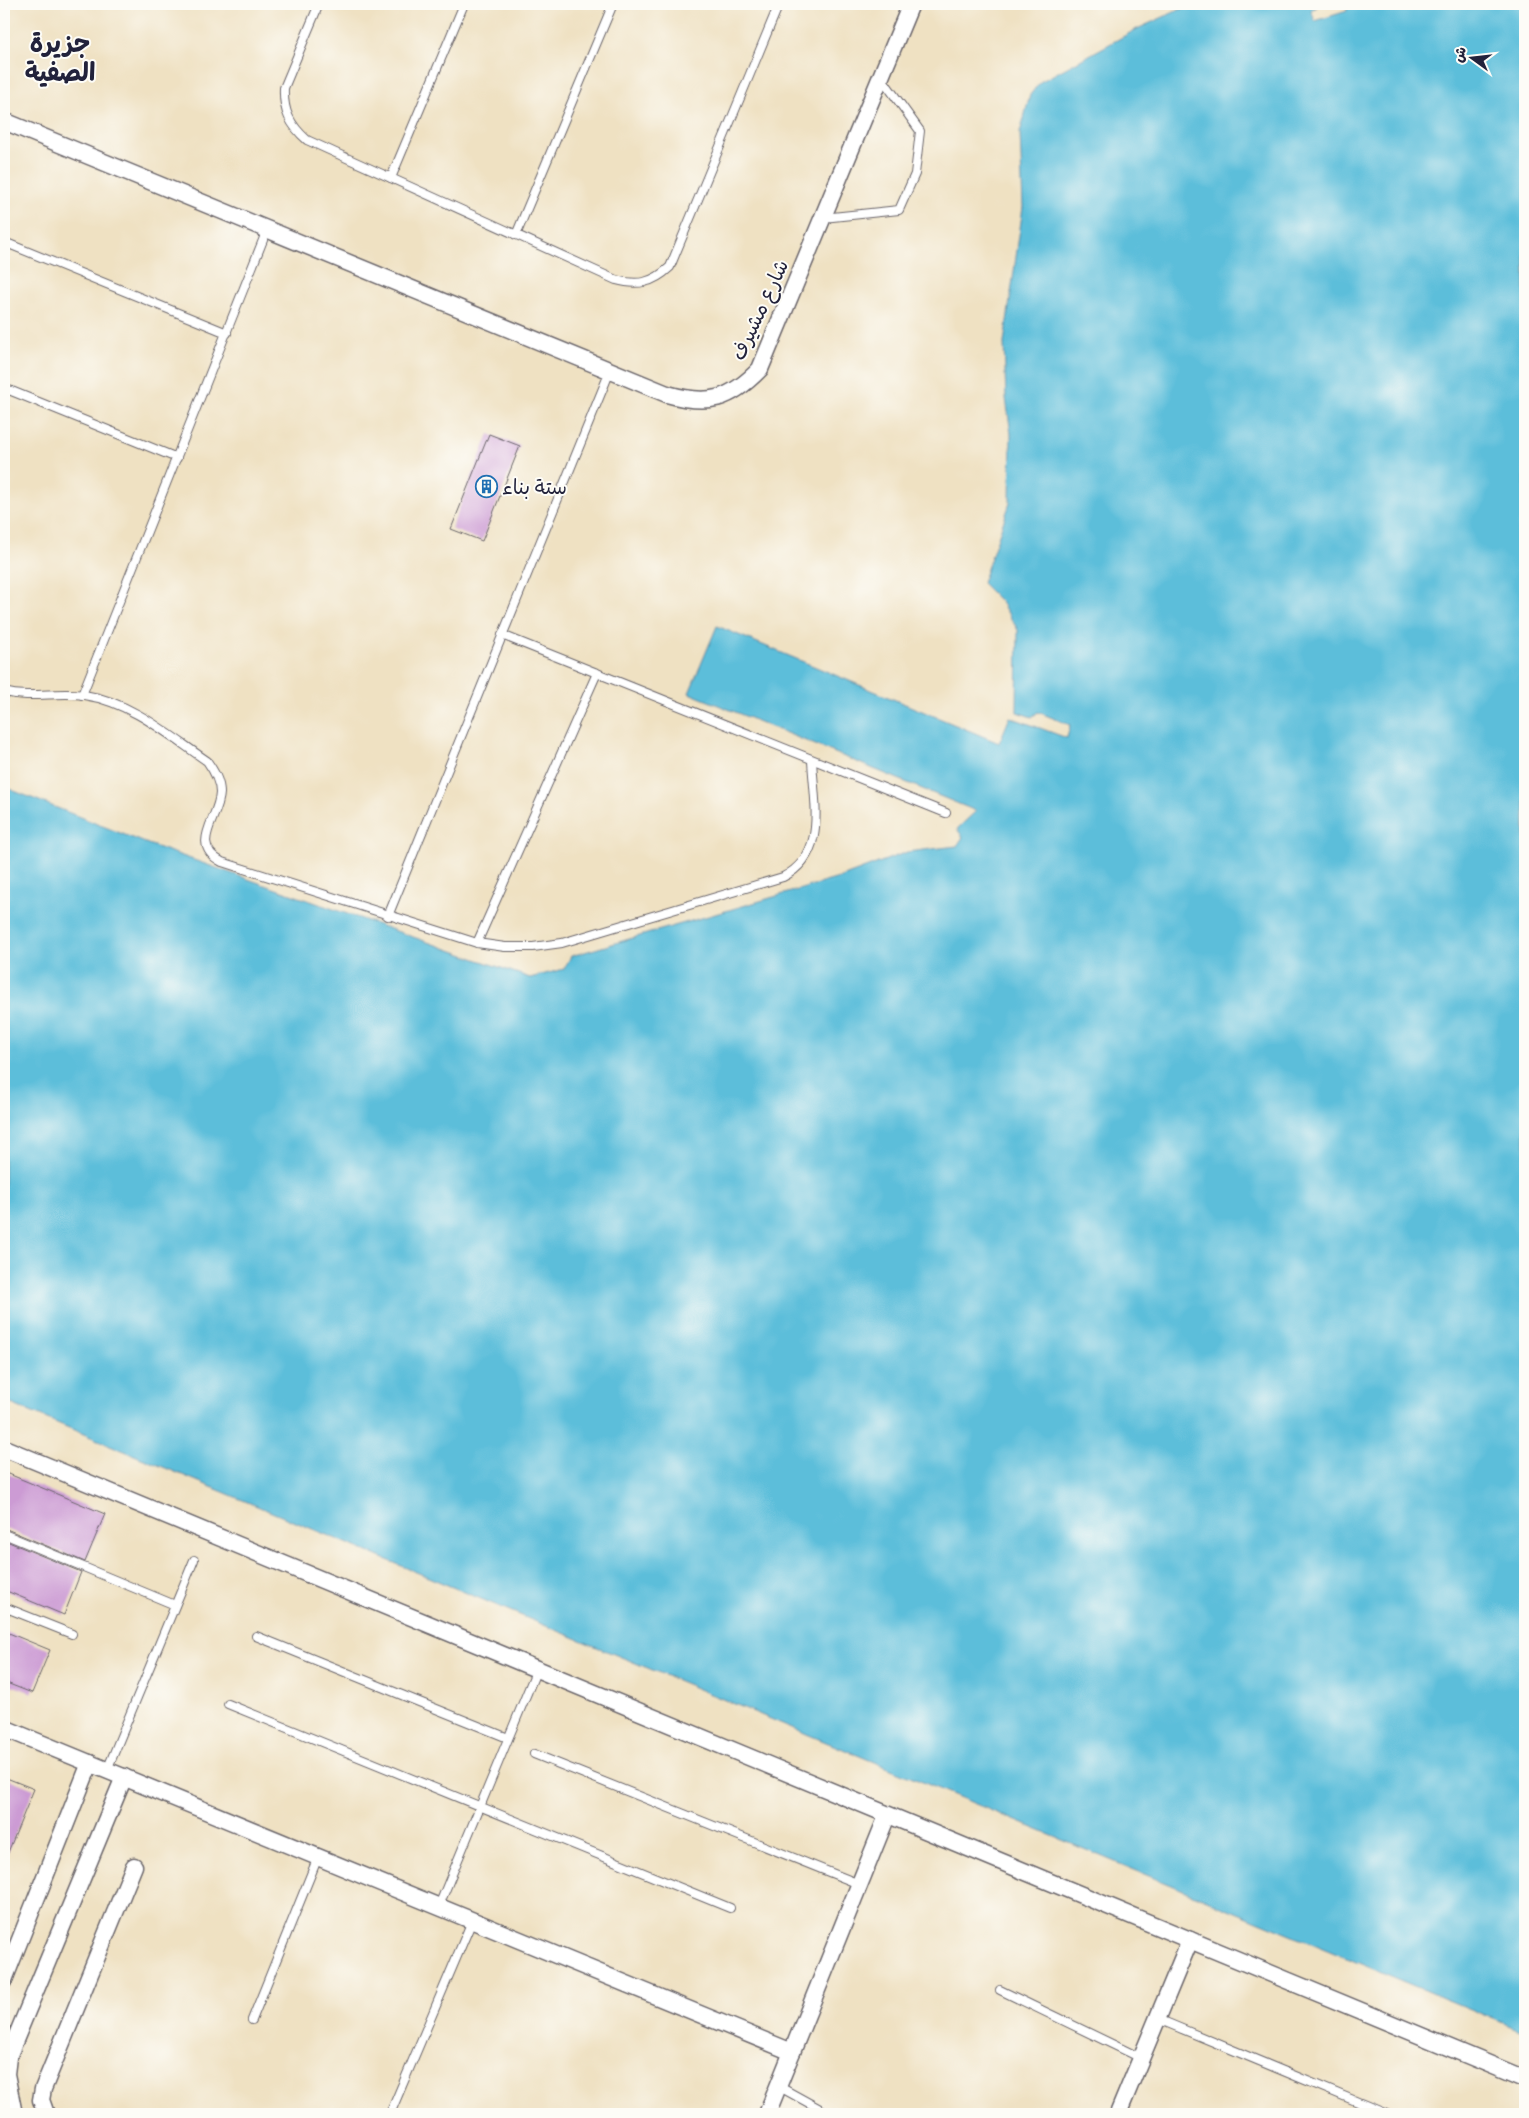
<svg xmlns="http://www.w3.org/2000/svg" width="1529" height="2118" font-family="Caveat,'Playpen Sans Arabic',sans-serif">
  <rect width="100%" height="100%" fill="#fdfcf7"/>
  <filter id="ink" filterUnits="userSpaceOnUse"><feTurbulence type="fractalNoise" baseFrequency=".02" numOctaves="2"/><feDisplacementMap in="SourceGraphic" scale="10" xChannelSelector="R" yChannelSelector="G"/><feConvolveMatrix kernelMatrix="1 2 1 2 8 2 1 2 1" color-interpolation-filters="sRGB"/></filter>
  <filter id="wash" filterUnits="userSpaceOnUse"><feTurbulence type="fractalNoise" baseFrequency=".0096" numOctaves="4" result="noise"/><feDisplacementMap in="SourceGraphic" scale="20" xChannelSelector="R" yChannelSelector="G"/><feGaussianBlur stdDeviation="1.12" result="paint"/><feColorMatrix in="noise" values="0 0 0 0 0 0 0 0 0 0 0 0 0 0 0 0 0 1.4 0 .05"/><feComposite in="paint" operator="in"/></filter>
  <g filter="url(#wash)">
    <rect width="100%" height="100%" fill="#efe1c2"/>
    <path fill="#5bbeda" stroke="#3e708a" d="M1192,4H1315L1317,7L1311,10L1315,21L1347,11L1346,4H1525V2032L4,1401V787L148,844L530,978L564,969L571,956L839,878L907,852L957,846L963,837L957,829L976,811L689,693L717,626L999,743L1010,717L1067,738L1070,725L1038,712L1032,717L1017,712L1018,630L1001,602L982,583L1010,503L1011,434L1006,398L1004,343L1023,207L1020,133L1030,95L1040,82L1137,29Z"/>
    <g id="blocks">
      <g fill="#cc9bd4">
        <path d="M489,434L520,446L482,541L451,529Z"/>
        <path d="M4,1472L105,1514L85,1562L4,1528Z"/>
        <path d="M4,1540L81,1572L64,1615L4,1590Z"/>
        <path d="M4,1631L50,1650L32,1693L4,1682Z"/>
        <path d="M4,1777L34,1789L4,1862Z"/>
      </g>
    </g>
  </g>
  <g filter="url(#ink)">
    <use href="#blocks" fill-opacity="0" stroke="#6a656a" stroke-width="1"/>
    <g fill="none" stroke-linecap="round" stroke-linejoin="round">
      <defs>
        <g id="service">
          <path d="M319,4L284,88C283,111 290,125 307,140L616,280C638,286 653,283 670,267L779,4"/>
          <path d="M391,178L464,4"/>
          <path d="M823,218L899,210L915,174L920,131L881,77"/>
          <path d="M516,235L613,4"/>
          <path d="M4,242L227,333"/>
          <path d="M4,388L177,458"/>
          <path d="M502,635L946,813"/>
          <path d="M4,692C31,699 57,691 84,695C131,702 169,735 207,761C214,771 220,781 220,793C219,819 188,844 222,862L477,943L505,947H533L562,943L783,877C828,854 814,804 812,760"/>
          <path d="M82,695L267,230"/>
          <path d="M388,916L610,371"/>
          <path d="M477,943L597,673"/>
          <path d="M4,1534L175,1605"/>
          <path d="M4,1607L72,1634"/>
          <path d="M256,1636L508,1738"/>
          <path d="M228,1704L730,1908"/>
          <path d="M534,1754L859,1884"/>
          <path d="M107,1770L194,1560"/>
          <path d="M438,1908L537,1669"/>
          <path d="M1000,1990L1141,2058"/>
          <path d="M1158,2019L1387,2114"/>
          <path d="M252,2020L318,1857"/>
          <path d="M778,2086L829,2114"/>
          <path d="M390,2114L472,1921"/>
        </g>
        <g id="minor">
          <path d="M4,121L667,394C709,406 730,400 760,369L911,4"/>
          <path d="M4,1448L1525,2079"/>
          <path d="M4,1728L792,2052"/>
          <path d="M4,1980L90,1763"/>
          <path d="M14,2114L6,2074L8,2057L124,1777"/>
          <path d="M46,2114L41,2100L43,2089L134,1866"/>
          <path d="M767,2114L887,1816"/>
          <path d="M1118,2114L1190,1940"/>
        </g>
      </defs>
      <use href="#service" stroke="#6a656a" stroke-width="10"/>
      <use href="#minor" stroke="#6a656a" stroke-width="19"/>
      <use href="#service" stroke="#fff" stroke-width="8"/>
      <use href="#minor" stroke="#fff" stroke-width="16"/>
    </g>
  </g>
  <defs>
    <symbol id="building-ring" viewBox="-11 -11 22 22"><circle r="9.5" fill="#fdfcf7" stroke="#1f6fb2" stroke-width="1.5"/><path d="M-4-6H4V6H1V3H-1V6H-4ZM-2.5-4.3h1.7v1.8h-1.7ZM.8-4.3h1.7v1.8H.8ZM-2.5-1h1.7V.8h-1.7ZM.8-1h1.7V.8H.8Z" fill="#1f6fb2"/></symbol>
  </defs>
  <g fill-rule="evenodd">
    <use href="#building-ring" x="474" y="474" width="25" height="25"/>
  </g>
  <g text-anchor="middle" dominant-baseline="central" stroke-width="4" stroke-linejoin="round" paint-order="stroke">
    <g font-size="20" fill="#22223b" stroke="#fdfcf7">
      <text transform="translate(760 310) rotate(-65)">شارع مشيرف</text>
    </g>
    <g font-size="20" fill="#22223b" stroke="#fdfcf7" text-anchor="start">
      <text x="502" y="487">ستة بناء</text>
    </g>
    <g font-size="25" font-weight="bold" fill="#22223b" stroke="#fdfcf7">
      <text x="60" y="44">جزيرة<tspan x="60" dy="29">الصفية</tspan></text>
    </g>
  </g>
  <rect width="1529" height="2118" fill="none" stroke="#fdfcf7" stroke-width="20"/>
  <g transform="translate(1472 58) rotate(285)" stroke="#fdfcf7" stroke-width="4" paint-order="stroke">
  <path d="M0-4L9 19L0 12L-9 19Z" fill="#22223b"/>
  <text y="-8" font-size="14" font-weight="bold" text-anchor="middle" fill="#22223b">ش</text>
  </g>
</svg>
